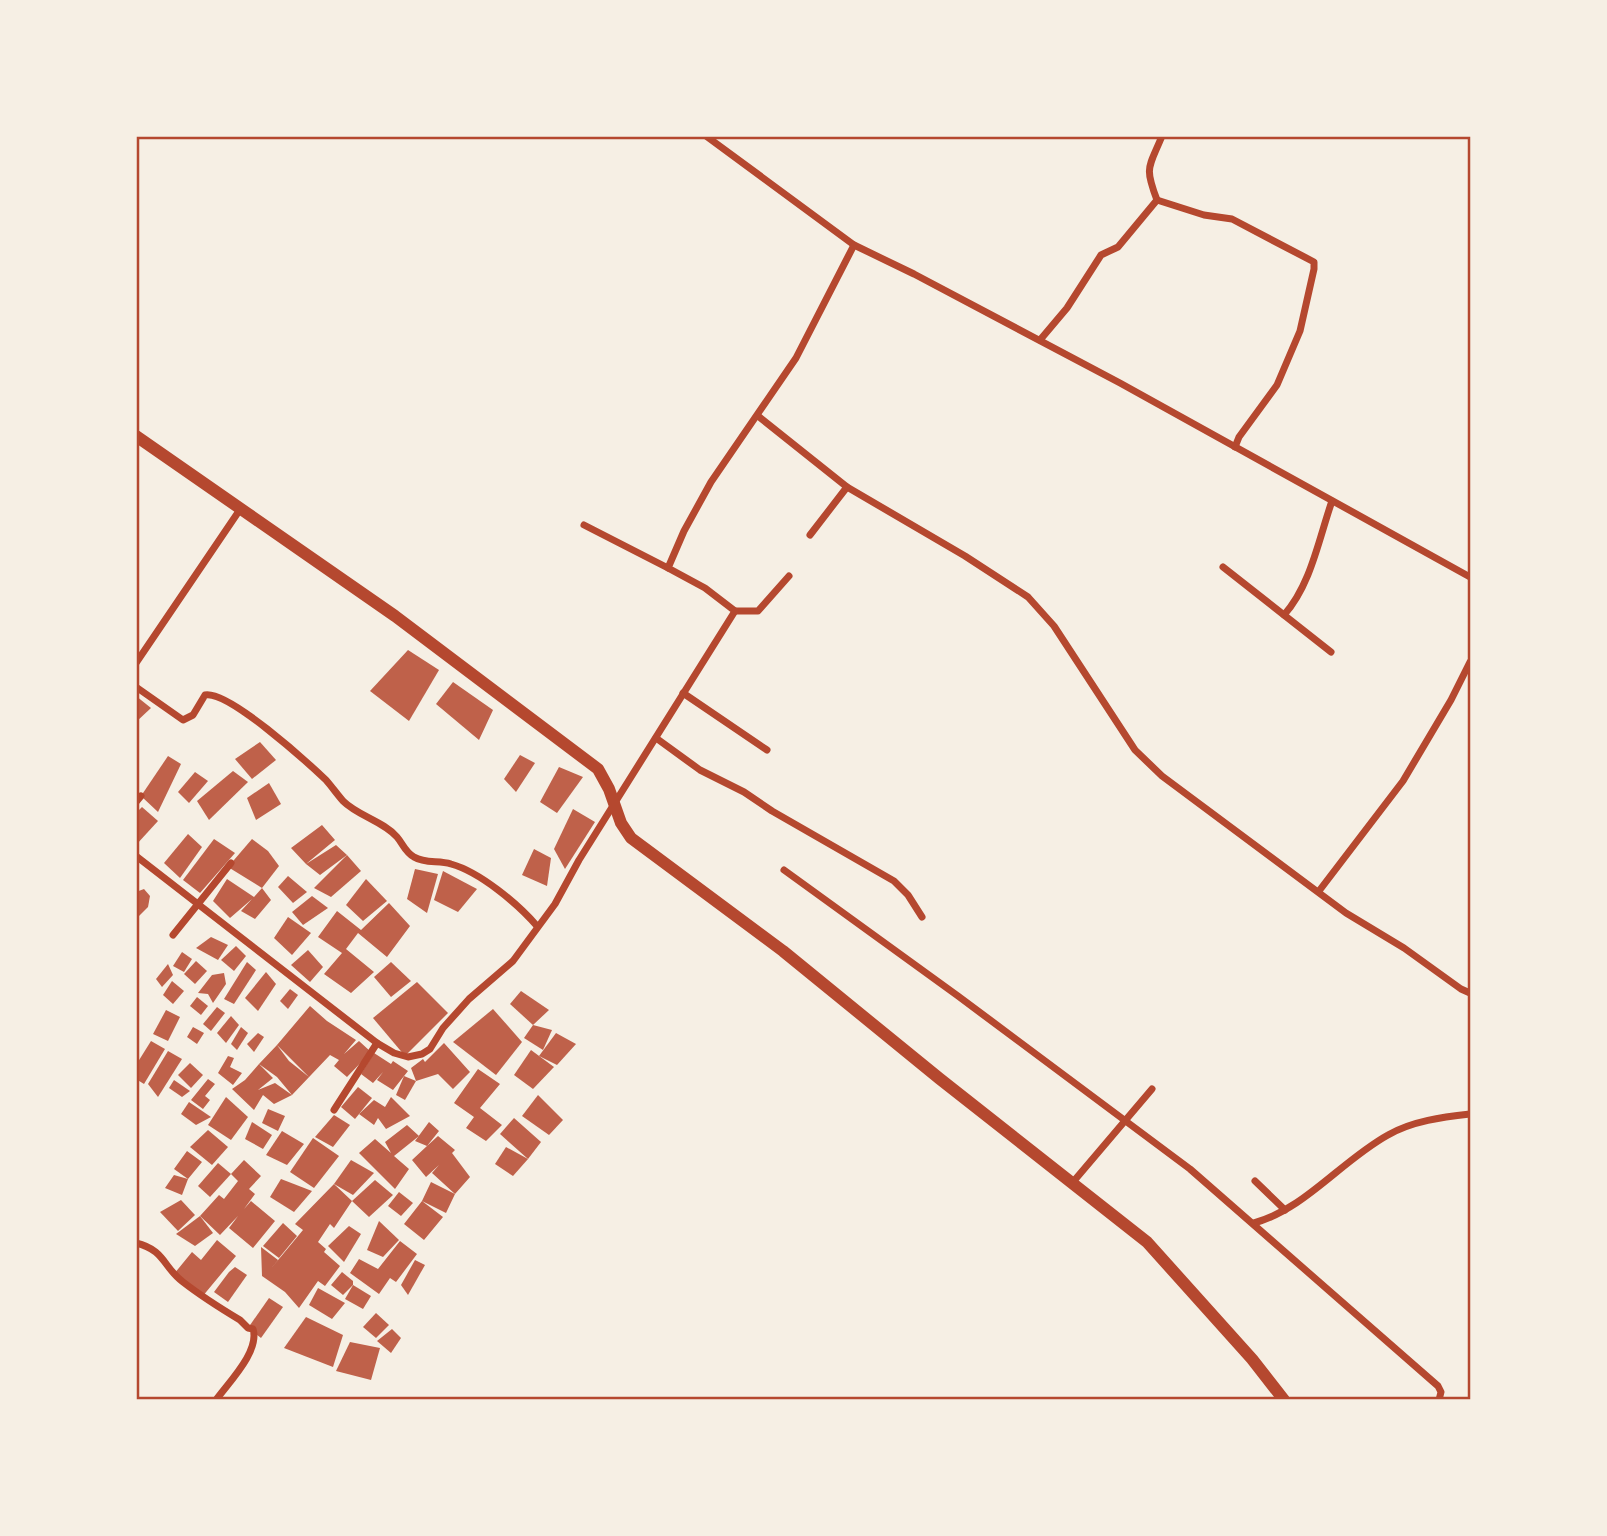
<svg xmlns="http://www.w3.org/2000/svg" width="1607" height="1536" font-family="'Source Serif 4',serif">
  <rect width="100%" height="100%" fill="#f6efe4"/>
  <g fill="#bf614a">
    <path d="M408,650L439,670L409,721L370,691Z"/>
    <path d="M453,682L493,710L479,740L436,704Z"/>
    <path d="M136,696L151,708L136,722Z"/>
    <path d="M260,742L276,760L252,779L235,759Z"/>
    <path d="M520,755L535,763L516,792L504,779Z"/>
    <path d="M168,756L181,764L158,812L141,796Z"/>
    <path d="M559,767L583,777L557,813L540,802Z"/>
    <path d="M233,771L248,782L209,820L197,801Z"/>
    <path d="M195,772L208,781L189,803L178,792Z"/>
    <path d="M269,783L281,804L256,820L247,798Z"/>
    <path d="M142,807L158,821L136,845V813Z"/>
    <path d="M573,809L595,822L565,869L554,849Z"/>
    <path d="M322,825L335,840L306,864L336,845L347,855L320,875L306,864L291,848Z"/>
    <path d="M188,834L202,847L180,878L164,863Z"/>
    <path d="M214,839L235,853L200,893L183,880Z"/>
    <path d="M252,839L268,851L279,866L262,888L228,867Z"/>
    <path d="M534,849L551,858L547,886L522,875Z"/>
    <path d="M347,855L361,871L331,897L314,888Z"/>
    <path d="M415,869L438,874L427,913L407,899Z"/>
    <path d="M443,871L477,889L458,912L434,900Z"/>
    <path d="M288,876L307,892L293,903L278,887Z"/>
    <path d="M227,879L254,897L262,888L271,900L255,919L241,911L252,899L230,918L213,901Z"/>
    <path d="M366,879L387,901L363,921L346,905Z"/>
    <path d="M144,889L150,896L148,907L136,919V892Z"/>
    <path d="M312,896L328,908L303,925L292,912Z"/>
    <path d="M389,903L410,926L387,957L358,933L346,949L374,972L351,993L324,974L342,953L318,937L337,911L361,930Z"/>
    <path d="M288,917L311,933L292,955L274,938Z"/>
    <path d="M211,937L228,945L218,960L196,948Z"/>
    <path d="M236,946L246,956L234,971L221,960Z"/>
    <path d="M308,950L323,967L310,982L291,965Z"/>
    <path d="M182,952L192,959L184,972L173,966Z"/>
    <path d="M196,961L207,971L195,984L184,974Z"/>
    <path d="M247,962L256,970L234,1004L224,999Z"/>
    <path d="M391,962L411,981L391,997L374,977Z"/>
    <path d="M168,964L173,975L162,987L156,979Z"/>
    <path d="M266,972L276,984L258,1011L245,998Z"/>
    <path d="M224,973L226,984L213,1003L208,994L198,993L212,975Z"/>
    <path d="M172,981L184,991L173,1004L163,995Z"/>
    <path d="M417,982L448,1013L405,1056L373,1018Z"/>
    <path d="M290,989L298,995L288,1009L280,1001Z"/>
    <path d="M521,991L549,1010L533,1025L510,1004Z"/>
    <path d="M197,997L208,1006L201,1015L190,1006Z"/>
    <path d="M310,1006L327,1021L356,1040L344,1054L359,1041L371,1052L347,1077L334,1066L339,1060L330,1055L292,1095L274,1104L263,1095L254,1110L232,1089L245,1080L259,1064L273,1078L258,1090L275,1083L292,1095L277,1077L259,1064L277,1045L289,1061L309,1077L277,1045Z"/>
    <path d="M217,1007L225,1013L211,1031L203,1024Z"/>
    <path d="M493,1009L522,1042L496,1075L453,1042Z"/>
    <path d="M166,1010L180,1017L168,1041L153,1034Z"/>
    <path d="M231,1016L239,1025L226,1043L217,1033Z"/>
    <path d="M533,1025L552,1030L543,1050L524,1038Z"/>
    <path d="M193,1027L204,1033L197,1044L187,1037Z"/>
    <path d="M241,1027L248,1033L237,1050L231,1044Z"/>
    <path d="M258,1033L264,1037L254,1052L247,1044Z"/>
    <path d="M556,1033L576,1044L557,1065L539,1056Z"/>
    <path d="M151,1041L165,1049L144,1084L136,1079V1065Z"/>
    <path d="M444,1043L470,1072L453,1089L438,1074L416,1081L411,1068L423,1059L425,1062Z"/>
    <path d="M531,1050L554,1067L533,1089L514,1075Z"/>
    <path d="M168,1051L182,1059L158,1097L148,1084Z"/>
    <path d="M374,1053L391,1064L393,1061L408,1071L393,1090L377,1080L383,1072L373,1083L361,1074Z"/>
    <path d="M228,1056L234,1058L230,1067L242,1073L233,1085L218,1073Z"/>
    <path d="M190,1063L203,1075L191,1088L178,1075Z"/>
    <path d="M478,1069L500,1084L480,1108L502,1125L486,1141L466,1128L474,1117L454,1103Z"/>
    <path d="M404,1076L416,1081L405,1100L396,1095Z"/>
    <path d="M208,1079L215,1084L205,1096L210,1100L203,1109L191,1100Z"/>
    <path d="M174,1080L190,1091L182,1097L169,1088Z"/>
    <path d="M358,1087L372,1098L355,1119L341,1107Z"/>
    <path d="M538,1095L563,1120L549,1135L522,1116Z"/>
    <path d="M226,1097L248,1117L231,1140L208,1125Z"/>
    <path d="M391,1097L410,1116L386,1129L378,1118L374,1125L359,1114L374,1100L385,1107Z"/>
    <path d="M189,1102L211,1117L196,1125L181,1114Z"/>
    <path d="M268,1109L285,1116L278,1131L262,1123Z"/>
    <path d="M334,1115L350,1125L333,1147L315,1137Z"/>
    <path d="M514,1118L541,1142L528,1159L500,1134Z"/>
    <path d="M252,1122L272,1135L263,1149L245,1139Z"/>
    <path d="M429,1122L439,1131L427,1146L438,1136L455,1150L452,1153L470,1177L455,1194L432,1173L439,1165L426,1177L412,1160L427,1146L415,1141Z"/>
    <path d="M407,1125L419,1136L394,1156L409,1169L395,1189L359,1153L375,1139L391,1153L385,1142Z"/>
    <path d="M208,1130L228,1147L212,1165L190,1147Z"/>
    <path d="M282,1131L304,1144L287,1165L266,1155Z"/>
    <path d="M313,1138L339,1156L314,1188L290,1172Z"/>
    <path d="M506,1147L528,1159L513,1176L495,1164Z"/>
    <path d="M187,1151L202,1162L188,1179L182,1195L165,1188L174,1175L188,1179L174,1169Z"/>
    <path d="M244,1160L261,1176L249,1189L255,1194L244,1209L251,1201L275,1221L253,1248L229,1228L238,1216L220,1235L200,1216L219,1195L224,1199L238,1181L231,1174Z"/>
    <path d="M351,1160L374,1173L353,1195L334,1184Z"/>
    <path d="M218,1163L231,1174L210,1197L198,1186Z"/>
    <path d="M281,1179L312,1191L294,1212L270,1197Z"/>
    <path d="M375,1180L393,1195L369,1217L352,1201Z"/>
    <path d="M431,1182L455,1194L446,1213L422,1201L443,1217L424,1240L404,1224L422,1201Z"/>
    <path d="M334,1184L352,1201L334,1228L330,1224L318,1242L326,1249L324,1252L340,1266L325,1286L318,1281L299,1308L285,1292L262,1276L261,1247L278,1260L269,1271L303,1230L295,1224Z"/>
    <path d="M399,1192L413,1203L401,1216L388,1206Z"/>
    <path d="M181,1200L195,1215L178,1231L160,1212Z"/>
    <path d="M200,1216L213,1233L195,1246L176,1234Z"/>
    <path d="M379,1221L399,1240L383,1257L367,1250Z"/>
    <path d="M283,1223L297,1236L279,1258L263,1246Z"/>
    <path d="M349,1226L361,1234L344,1262L328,1246Z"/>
    <path d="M217,1240L236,1256L202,1297L174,1274L192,1252L201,1260Z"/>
    <path d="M400,1241L417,1254L396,1282L390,1278L379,1294L350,1273L359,1259L378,1269Z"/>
    <path d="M415,1260L425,1265L408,1295L401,1285Z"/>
    <path d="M235,1267L247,1275L228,1302L214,1292L229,1272Z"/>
    <path d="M342,1272L353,1281V1285L343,1295L331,1285Z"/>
    <path d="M353,1285L371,1296L363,1309L345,1299Z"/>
    <path d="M318,1288L345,1303L332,1319L309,1305Z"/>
    <path d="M269,1298L283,1307L261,1338L248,1328Z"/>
    <path d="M376,1313L389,1325L376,1338L363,1327Z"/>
    <path d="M306,1317L343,1335L333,1367L284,1348Z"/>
    <path d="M392,1329L401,1338L391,1353L377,1341Z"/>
    <path d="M350,1342L380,1348L371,1380L336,1371Z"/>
  </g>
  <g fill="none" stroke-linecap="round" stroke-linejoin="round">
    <g stroke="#b5482f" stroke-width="7">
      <path d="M706,136L854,245L914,274L1120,383L1470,577"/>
      <path d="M1157,200C1144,166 1149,168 1162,136"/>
      <path d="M1040,340L1067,308L1101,255L1118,247L1157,200L1204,215L1232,219L1314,262V269L1300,331L1277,385L1239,437L1235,447"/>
      <path d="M758,416L847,487L965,556L1028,597L1054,626L1135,750L1162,776L1346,913L1404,948L1461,989L1470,993"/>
      <path d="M584,525L668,568"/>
      <path d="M810,535L847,487"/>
      <path d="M1223,567L1331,652"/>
      <path d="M735,611H758L789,576"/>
      <path d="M1284,615C1311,585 1319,538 1332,501"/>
      <path d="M136,663L241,508"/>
      <path d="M136,687L183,720L193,715L205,695C228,690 307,762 326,780C332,787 337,794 343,801C358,816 383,821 397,837C403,844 405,852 414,857C425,864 439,860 451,864C480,872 518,904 537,926"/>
      <path d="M683,693L767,750"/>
      <path d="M656,738L700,770L744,792L772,811L894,881L908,895L922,917"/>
      <path d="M136,802L141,796"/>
      <path d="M136,856L377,1043L394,1053L408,1057L422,1054L430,1049L443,1028L469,999L513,961L555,904L579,860L735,611L705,588L668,568L684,531L711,482L796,358L854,245"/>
      <path d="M784,870L958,996L1190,1169L1438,1386L1441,1392L1439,1400"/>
      <path d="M1319,891L1403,781L1451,700L1470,662"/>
      <path d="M173,935L231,863"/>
      <path d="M334,1110L377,1043"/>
      <path d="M1255,1181L1285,1210"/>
      <path d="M1073,1182L1152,1089"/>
      <path d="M1254,1223C1305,1209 1341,1161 1388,1135C1412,1121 1443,1117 1470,1114"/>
      <path d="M136,1243C165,1250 163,1267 183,1282C201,1296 220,1308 240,1320L248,1328L253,1329C260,1351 229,1382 216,1400"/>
    </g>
    <path stroke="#b5482f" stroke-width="12" d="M136,436L395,616L598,769L609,789L621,823L631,838L783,951L940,1079L1147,1242L1252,1359L1284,1400"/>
  </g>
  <rect width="1607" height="1536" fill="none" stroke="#f6efe4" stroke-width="276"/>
  <rect x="138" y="138" width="1331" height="1260" fill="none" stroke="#b5482f" stroke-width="2.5"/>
</svg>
